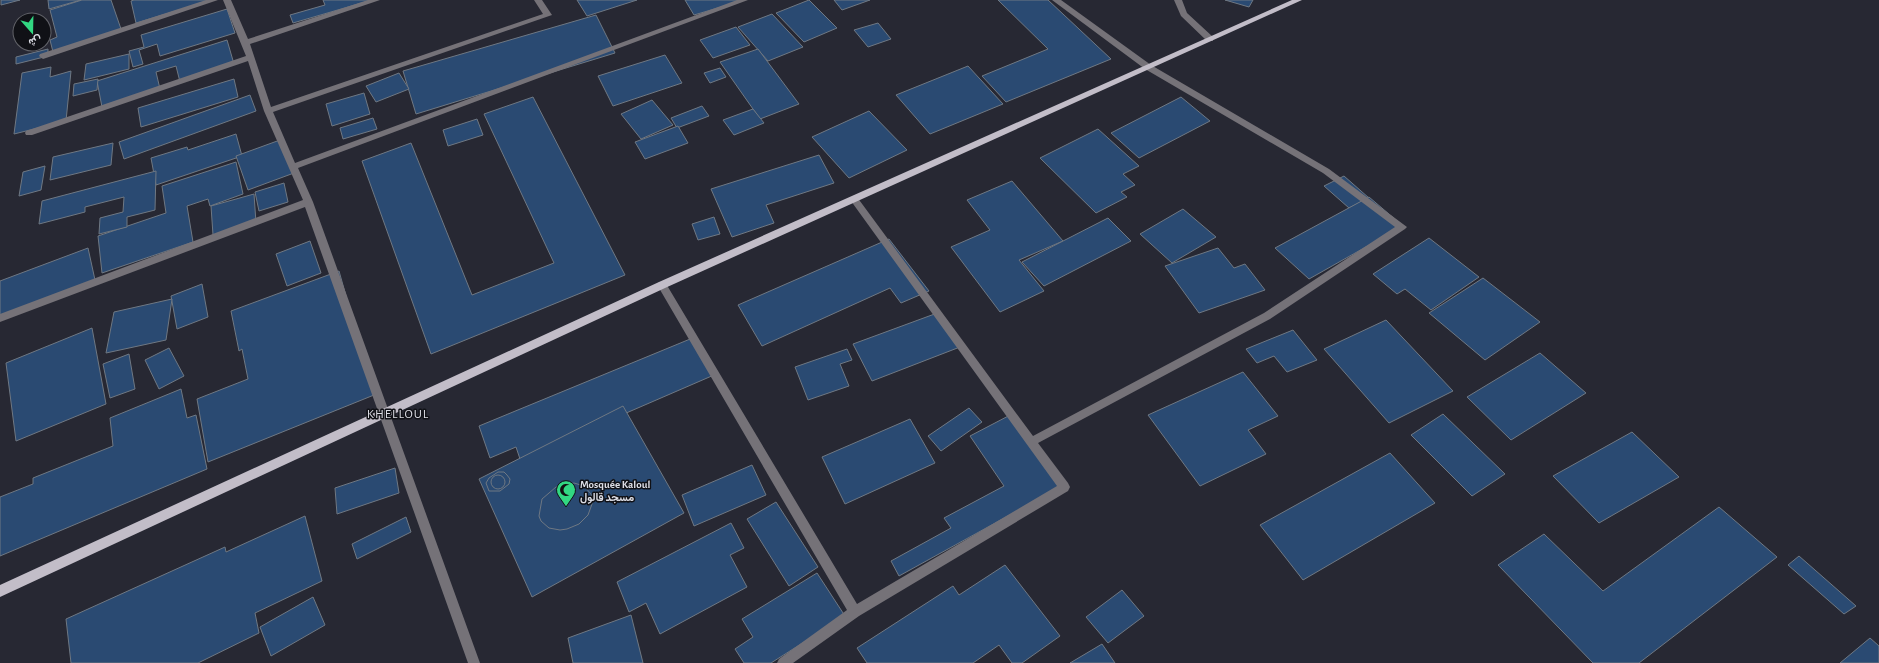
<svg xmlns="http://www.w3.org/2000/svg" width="1879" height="663" font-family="'Alegreya Sans',Vazirmatn,sans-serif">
  <rect width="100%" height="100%" fill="#272833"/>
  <g fill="#2a4a72" stroke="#6f7883">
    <path d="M1,0H20L1,5Z"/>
    <path d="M48,0H81L49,9Z"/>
    <path d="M82,0H111L121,29L53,52L50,40L57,37L50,10Z"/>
    <path d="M134,0H212L136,23L131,1Z"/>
    <path d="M323,0H372L293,23L290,15L325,5Z"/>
    <path d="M577,0H637L587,16Z"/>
    <path d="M685,0H737L738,2L694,15Z"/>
    <path d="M809,0L837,28L804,42L776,13Z"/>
    <path d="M834,0H870L842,10Z"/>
    <path d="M998,0H1048L1111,59L1006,102L982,76L1048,49Z"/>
    <path d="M1225,0H1253L1249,7Z"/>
    <path d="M227,9L235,33L160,56L157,44L139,50L143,64L133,67L129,51L144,47L141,35Z"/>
    <path d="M772,14L803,47L768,61L738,27Z"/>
    <path d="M596,15L615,53L416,114L403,71Z"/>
    <path d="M878,23L891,39L868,47L854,30Z"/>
    <path d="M736,27L750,45L713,58L700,40Z"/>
    <path d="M227,40L234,64L180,82L176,66L156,72L160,89L102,107L97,81Z"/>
    <path d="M48,49V56L16,64V57Z"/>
    <path d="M758,49L799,104L760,119L720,62Z"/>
    <path d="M129,54V69L84,80L86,64Z"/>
    <path d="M665,55L682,83L613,106L598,76Z"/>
    <path d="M968,66L1003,104L930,134L896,95Z"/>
    <path d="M51,67L50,77L71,71L66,121L14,134L22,73Z"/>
    <path d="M720,68L726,77L710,83L704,73Z"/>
    <path d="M399,73L409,89L376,102L366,86Z"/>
    <path d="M98,79L97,90L73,96L74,84Z"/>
    <path d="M234,79L238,97L141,127L138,108Z"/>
    <path d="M364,93L370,114L332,126L326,104Z"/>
    <path d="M250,95L256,111L124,159L119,142Z"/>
    <path d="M533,97L625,275L431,354L362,161L411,143L472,295L554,263L484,114Z"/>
    <path d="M1181,97L1210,121L1139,158L1111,133Z"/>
    <path d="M652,100L673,125L641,139L621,114Z"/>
    <path d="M702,106L709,116L677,128L671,118Z"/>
    <path d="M753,109L764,123L734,135L723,120Z"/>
    <path d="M869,111L907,150L849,178L812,137Z"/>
    <path d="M373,118L377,129L343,139L340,128Z"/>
    <path d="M477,119L483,135L448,146L443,130Z"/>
    <path d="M678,126L688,143L645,159L635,142Z"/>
    <path d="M1098,129L1139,166L1123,174L1135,185L1121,192L1127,197L1096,213L1040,158Z"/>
    <path d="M236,134L242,156L156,185L151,158L187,147L188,150Z"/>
    <path d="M280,140L294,173L248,190L236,156Z"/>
    <path d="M113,143L111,165L50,180L53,157Z"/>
    <path d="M819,155L834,183L766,205L774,223L732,237L711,189Z"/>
    <path d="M236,162L243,194L210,206L208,199L187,206L193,242L102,273L98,236L166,213L162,186Z"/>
    <path d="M45,166L41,190L19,196L23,172Z"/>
    <path d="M156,171L155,210L127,217V227L99,234L100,218L123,212L124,197L85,207V212L39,224L42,201Z"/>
    <path d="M1344,176L1369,198L1349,208L1324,186Z"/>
    <path d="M1012,181L1063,241L1019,260L1044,291L1000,312L951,247L990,230L967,200Z"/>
    <path d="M284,183L288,202L259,211L255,192Z"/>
    <path d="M254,194L256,223L213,235L211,206Z"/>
    <path d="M1369,197L1403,226L1309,279L1275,248Z"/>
    <path d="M1183,209L1216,237L1172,263L1140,234Z"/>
    <path d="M714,217L720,234L698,240L692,224Z"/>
    <path d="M1108,218L1131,241L1044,286L1022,262Z"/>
    <path d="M1429,238L1479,277L1431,310L1405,289L1397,294L1373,274Z"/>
    <path d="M889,239L929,291L901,303L890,288L762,346L738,305Z"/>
    <path d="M310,241L321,273L287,286L276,254Z"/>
    <path d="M88,248L95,280L0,317V281Z"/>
    <path d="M1218,248L1234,268L1245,264L1265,290L1199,313L1165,266Z"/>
    <path d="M339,271L374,395L208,462L197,399L248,379L242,349L239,351L231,311Z"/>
    <path d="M1483,278L1540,322L1485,360L1429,313Z"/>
    <path d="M202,284L208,317L177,329L171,296Z"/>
    <path d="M172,299L166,340L106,353L114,312Z"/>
    <path d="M940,312L960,347L872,381L853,344Z"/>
    <path d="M1386,320L1453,391L1389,423L1324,349Z"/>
    <path d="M92,328L106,404L16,441L6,363Z"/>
    <path d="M1293,330L1317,360L1287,372L1274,356L1257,363L1246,349Z"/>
    <path d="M695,337L714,375L520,459L516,447L490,458L479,426Z"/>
    <path d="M169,348L184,376L159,389L145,360Z"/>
    <path d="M847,349L852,360L840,364L849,386L808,400L795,367Z"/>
    <path d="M1540,353L1586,393L1511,440L1467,397Z"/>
    <path d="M129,354L135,389L110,398L103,364Z"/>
    <path d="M1243,372L1278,416L1248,430L1266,454L1200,486L1148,415Z"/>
    <path d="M181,389L187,418L196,415L207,469L0,556V497L33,484V478L113,446L110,418Z"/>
    <path d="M623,406L684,513L532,597L479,479Z"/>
    <path d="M969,408L982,422L941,451L928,436Z"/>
    <path d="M1014,413L1066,484L899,576L891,561L951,528L944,518L1004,486L970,436Z"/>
    <path d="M1443,414L1505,474L1472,496L1411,435Z"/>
    <path d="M910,419L935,463L845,504L822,457Z"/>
    <path d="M1632,432L1679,477L1599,523L1553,476Z"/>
    <path d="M1390,453L1435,503L1303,580L1260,525Z"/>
    <path d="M752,465L766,495L694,526L682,495Z"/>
    <path d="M395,468L399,493L337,514L335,488Z"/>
    <path d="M498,472H504L507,475L510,479L509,484L500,491H489L486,483L489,478Z"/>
    <circle cx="498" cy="482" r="7"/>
    <path d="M574,483L584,486L591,494L592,504L588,515L579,524L567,529L560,530L549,528L541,521L539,516L542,499L556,487Z"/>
    <path d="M776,502L818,567L789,586L747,519Z"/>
    <path d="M1719,507L1777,557L1639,663H1593L1498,565L1544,534L1603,591Z"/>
    <path d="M305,516L322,581L255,613L259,633L198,663H71L66,619L225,547L226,552Z"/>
    <path d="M406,517L411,532L357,559L352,544Z"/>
    <path d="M731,523L744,548L730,555L747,587L660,634L646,603L629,612L617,582Z"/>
    <path d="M1799,556L1856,606L1844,614L1788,565Z"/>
    <path d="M1005,565L1060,636L1022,663H1012L999,645L973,663H867L857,648L953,586L959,595Z"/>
    <path d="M817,573L845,616L771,663H744L735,649L753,637L742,619Z"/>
    <path d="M1122,590L1144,616L1108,643L1086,617Z"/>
    <path d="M313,597L325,625L271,656L260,627Z"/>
    <path d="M631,615L643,663H573L568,638Z"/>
    <path d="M1870,638L1879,646V663H1840Z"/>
    <path d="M1102,644L1115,663H1070Z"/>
  </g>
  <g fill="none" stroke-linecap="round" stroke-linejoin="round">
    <g fill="#757278" fill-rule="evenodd">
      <path d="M206,0H218L46,58L43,59L39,56L40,54Z"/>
      <path d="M223,0H231L248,39L368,0H380L250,44L271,107L543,14L534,0H542L552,15L273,112L295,163L737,0H748L298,168L313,202L480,663H468L305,207L0,322V314L303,200L264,111L248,61L32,135H26L25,133L26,131L246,56Z"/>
      <path d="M1052,0H1061L1151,65L1329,169L1407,227L1405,229L1270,319L1038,443L1068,483L1070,487L1068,491L859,616L793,663H777L779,659L847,610L659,288L657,285L659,282H665L857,604L1057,486L851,201L849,199L851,197H857L1033,436L1264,313L1395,227L1323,173L1145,69Z"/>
      <path d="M1174,0H1182L1187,13L1213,37V41H1207L1181,16Z"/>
    </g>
    <path fill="#c2bdc8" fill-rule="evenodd" d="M1292,0H1302L665,288L0,597V585L659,282Z"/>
  </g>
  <defs>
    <symbol id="mosque-pin" viewBox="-11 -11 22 30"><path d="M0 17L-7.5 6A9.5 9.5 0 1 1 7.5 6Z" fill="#32d882" stroke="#101116"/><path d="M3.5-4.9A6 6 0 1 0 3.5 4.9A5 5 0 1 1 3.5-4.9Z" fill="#111"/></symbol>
  </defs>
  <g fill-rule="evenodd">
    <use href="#mosque-pin" x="555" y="479" width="22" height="30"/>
  </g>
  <g text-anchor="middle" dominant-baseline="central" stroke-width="3" stroke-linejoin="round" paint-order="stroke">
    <g font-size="11" font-weight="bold" fill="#dcdde5" stroke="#101116" text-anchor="start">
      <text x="580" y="484">Mosquée Kaloul<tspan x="580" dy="13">مسجد قالول</tspan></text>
    </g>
    <g font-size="13" letter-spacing="1" fill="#dcdde5" stroke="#101116">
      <text x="398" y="414">KHELLOUL</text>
    </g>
  </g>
  <g transform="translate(32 32) rotate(160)"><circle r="19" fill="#101116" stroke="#626369"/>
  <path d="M0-3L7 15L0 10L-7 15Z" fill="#32d882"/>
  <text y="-6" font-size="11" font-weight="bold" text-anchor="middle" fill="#dcdde5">ش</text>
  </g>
</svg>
